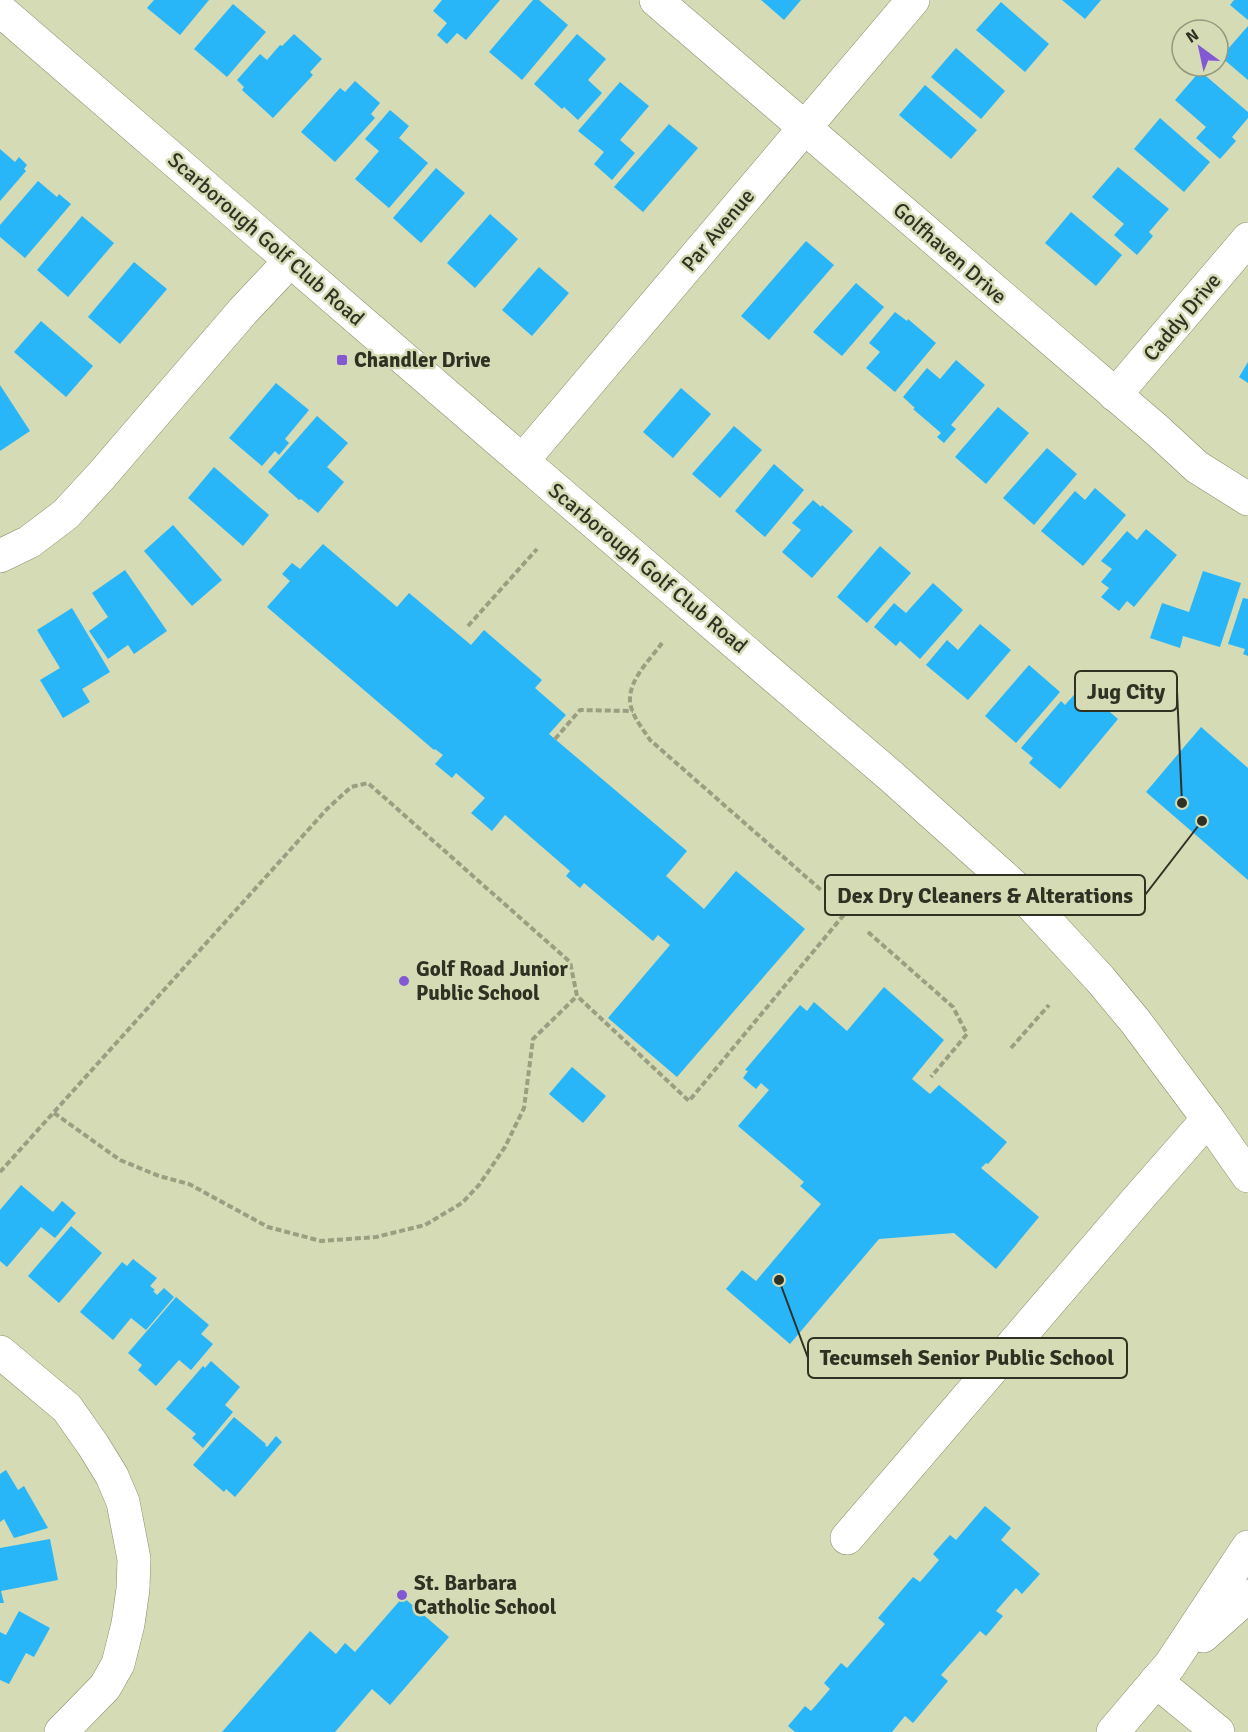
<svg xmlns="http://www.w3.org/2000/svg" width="1248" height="1732" font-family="Signika,sans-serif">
  <rect width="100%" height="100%" fill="#d4dbb5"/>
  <g fill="#28b6f9">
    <path d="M154,0H209L180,35L147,8Z"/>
    <path d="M442,0H500L466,40L457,33L447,44L437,35L447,23L433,11Z"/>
    <path d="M533,0H539L568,25L522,80L489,52Z"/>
    <path d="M761,0H801L784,20Z"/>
    <path d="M1062,0H1101L1085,19Z"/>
    <path d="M1234,0H1248V20L1230,5Z"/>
    <path d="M1001,2L1049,44L1025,72L976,30Z"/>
    <path d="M233,4L266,32L227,77L194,49Z"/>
    <path d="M1248,26V80L1221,57Z"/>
    <path d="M294,34L322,59L310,72L313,75L273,118L242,90L244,87L237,80L260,54L267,60L280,45L282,46Z"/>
    <path d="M577,34L606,59L588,80L602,93L578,120L564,107L562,109L534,84Z"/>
    <path d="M956,48L1005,91L981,119L931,77Z"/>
    <path d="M1200,71L1248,112V118L1232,137L1236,141L1220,159L1196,138L1206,127L1175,100Z"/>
    <path d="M355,81L380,103L371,114L375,118L335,162L301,132L340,88L345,92Z"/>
    <path d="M620,82L649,106L620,140L635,153L612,180L594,164L604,152L578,131Z"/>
    <path d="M925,85L977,130L951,159L899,115Z"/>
    <path d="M390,110L409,126L399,138L428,163L389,208L355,179L379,151L365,139Z"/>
    <path d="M1160,118L1210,162L1184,192L1134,149Z"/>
    <path d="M669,124L698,148L643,212L614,187Z"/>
    <path d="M0,149L15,162L19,157L27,165L24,169L26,171L0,201Z"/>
    <path d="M1118,167L1169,209L1149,232L1153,236L1137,255L1114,235L1124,224L1092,197Z"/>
    <path d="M436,168L465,193L421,243L393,218Z"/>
    <path d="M38,181L57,197L59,194L71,204L25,258L0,237V225Z"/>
    <path d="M1071,212L1122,255L1096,286L1045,243Z"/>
    <path d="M490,214L518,239L475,288L447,263Z"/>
    <path d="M82,216L114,243L68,297L37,270Z"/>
    <path d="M806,241L834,265L769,340L741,316Z"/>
    <path d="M134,262L167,289L120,344L88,317Z"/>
    <path d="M539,267L569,293L532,336L502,310Z"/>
    <path d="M856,283L884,307L842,356L813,332Z"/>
    <path d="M895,312L907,321L908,319L936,343L895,392L866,368L880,352L869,343Z"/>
    <path d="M41,321L93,366L66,397L14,352Z"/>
    <path d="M956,360L985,385L951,425L956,429L944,443L937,437L941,433L913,409L915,408L903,397L927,368L940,379Z"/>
    <path d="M1248,362V383L1239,377Z"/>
    <path d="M276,383L309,410L285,439L289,443L279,455L275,451L262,466L229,438Z"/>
    <path d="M0,385L30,431L0,451Z"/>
    <path d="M681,388L711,414L673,458L643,432Z"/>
    <path d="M998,407L1029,433L986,484L955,457Z"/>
    <path d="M317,416L348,443L327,467L344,482L318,513L301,499L299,500L268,472Z"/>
    <path d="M734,426L762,450L720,498L692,474Z"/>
    <path d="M1047,448L1077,474L1034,525L1003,498Z"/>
    <path d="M774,464L804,490L765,537L735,511Z"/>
    <path d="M214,467L269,515L243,546L188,498Z"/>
    <path d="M1095,488L1126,515L1083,566L1041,531L1075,491L1085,500Z"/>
    <path d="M813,500L821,507L822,505L853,531L812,578L782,552L801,530L792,523Z"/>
    <path d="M173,525L222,580L192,606L144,551Z"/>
    <path d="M1146,529L1177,555L1134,607L1127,601L1119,611L1101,597L1109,588L1101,582L1112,569L1101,561L1127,531L1137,540Z"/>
    <path d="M323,544L397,607L409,593L471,645L484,630L542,680L535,688L566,715L549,734L687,851L666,876L704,909L736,871L805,929L677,1077L608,1018L670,945L658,935L653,941L584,883L580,888L566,876L570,871L505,815L492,831L471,813L485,798L456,773L452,778L435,764L443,755L435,749L434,750L267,607L290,581L282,574L292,563L300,569Z"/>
    <path d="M880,546L911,573L867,623L837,597Z"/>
    <path d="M125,570L167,631L134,654L128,645L108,659L89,631L108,617L92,593Z"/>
    <path d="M1203,571L1241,583L1220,647L1183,636L1180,648L1150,638L1162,603L1189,612Z"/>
    <path d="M933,583L963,610L920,659L900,641L896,646L874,627L894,603L906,613Z"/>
    <path d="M1243,598L1248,599V656L1243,654L1245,649L1228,644Z"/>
    <path d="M72,608L110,672L82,689L90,702L63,718L40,680L60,668L37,630Z"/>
    <path d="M980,624L1011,650L968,700L926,665L947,640L958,650Z"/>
    <path d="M1029,665L1060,692L1016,743L985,716Z"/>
    <path d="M1081,687L1118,719L1060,789L1029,763L1033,758L1021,748L1061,701L1065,705Z"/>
    <path d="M1201,727L1248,768V880L1146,792Z"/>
    <path d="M884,987L944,1040L912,1079L930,1094L939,1085L1007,1142L988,1164L986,1163L981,1168L1039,1217L996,1269L954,1233L879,1239L790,1344L726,1289L742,1270L756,1281L821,1204L800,1186L804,1182L738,1126L769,1090L761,1083L756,1089L743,1078L748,1071L745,1070L800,1005L807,1011L814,1002L847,1031Z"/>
    <path d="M572,1067L606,1096L583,1123L549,1094Z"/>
    <path d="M21,1185L53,1212L62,1201L76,1213L55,1238L41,1227L7,1267L0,1261V1210Z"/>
    <path d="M71,1226L102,1253L59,1303L28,1276Z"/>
    <path d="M133,1259L157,1278L150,1286L155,1290L153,1291L157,1295L164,1288L174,1297L146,1330L131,1318L113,1340L80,1312L122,1262L127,1266Z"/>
    <path d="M176,1297L209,1325L201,1334L213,1344L191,1370L179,1360L156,1386L138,1370L142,1365L128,1353Z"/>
    <path d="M211,1361L240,1387L225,1405L233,1412L203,1448L192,1438L196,1434L166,1409L203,1366L205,1368Z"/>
    <path d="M234,1417L266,1444L265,1445L267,1447L276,1436L282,1442L235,1497L226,1489L224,1492L193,1465Z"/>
    <path d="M6,1470L18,1490L24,1486L48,1528L14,1538L4,1519L0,1522V1474Z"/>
    <path d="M985,1506L1011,1528L1001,1540L1040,1574L1022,1594L1016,1588L996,1611L1003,1616L986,1636L980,1631L941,1675L948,1681L913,1723L905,1716L892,1732H795L788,1726L805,1706L811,1711L830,1689L824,1683L841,1663L847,1668L885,1624L878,1618L913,1577L920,1582L939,1560L933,1554L950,1535L956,1540Z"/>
    <path d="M50,1539L58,1580L1,1591L4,1603H0V1548Z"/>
    <path d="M403,1597L449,1637L390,1705L372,1689L335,1732H222L310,1631L336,1654L345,1643L355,1652Z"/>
    <path d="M19,1611L50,1628L34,1657L26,1653L9,1684L0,1680V1632L6,1635Z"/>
  </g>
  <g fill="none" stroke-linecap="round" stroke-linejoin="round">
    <defs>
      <g id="minor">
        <path d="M656,0L1158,431L1197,467L1248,499"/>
        <path d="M0,10L554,488L892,777L1017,889L1100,979L1135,1021L1208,1119L1248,1176"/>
        <path d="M1115,395L1248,239"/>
        <path d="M523,460L913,0"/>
        <path d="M0,556L29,542L66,514L101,476L243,311L290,261"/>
        <path d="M0,1352L67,1408L93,1445L112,1476L123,1502L134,1559L133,1589L128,1624L118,1664L105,1687L61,1732"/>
        <path d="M847,1538L1136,1201L1208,1119"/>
        <path d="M1156,1681L1218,1732"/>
      </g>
      <g id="major">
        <path d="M1203,1636L1248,1596"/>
        <path d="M1113,1732L1170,1665L1248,1547"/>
      </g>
    </defs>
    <use href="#minor" stroke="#898f6c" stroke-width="34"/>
    <use href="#major" stroke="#898f6c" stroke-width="34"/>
    <g stroke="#9a9f82" stroke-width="4" stroke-dasharray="6 3" stroke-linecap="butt">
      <path d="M468,626L537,549"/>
      <path d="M662,643C650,660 629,679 630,701C631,715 643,729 650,740L821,890"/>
      <path d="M555,739L580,710L633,711"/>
      <path d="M868,932L953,1007L967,1034L931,1077"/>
      <path d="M1011,1048L1049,1005"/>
      <path d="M54,1113L120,1160L159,1176L189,1184L268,1227L321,1241L376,1237L425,1225L462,1203L479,1185L505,1147L524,1108L533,1039L577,996"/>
      <path d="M0,1172L327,809L351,787L368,783L570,962L577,996L689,1101L857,899"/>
    </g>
    <use href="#minor" stroke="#fff" stroke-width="33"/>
    <use href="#major" stroke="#fff" stroke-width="33"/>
  </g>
  <g fill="#8259d2" stroke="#d4dbb5" stroke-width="2">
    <rect x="336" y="354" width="12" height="12" rx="3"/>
    <circle cx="404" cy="981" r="6"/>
    <circle cx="402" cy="1595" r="6"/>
  </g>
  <g text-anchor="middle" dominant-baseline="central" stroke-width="5" stroke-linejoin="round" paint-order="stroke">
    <g font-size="21" fill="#2f3123" stroke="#d4dbb5">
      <text transform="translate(718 230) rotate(-50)">Par Avenue</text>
      <text transform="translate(266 239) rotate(41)">Scarborough Golf Club Road</text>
      <text transform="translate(950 253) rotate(41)">Golfhaven Drive</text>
      <text transform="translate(1182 317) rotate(-50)">Caddy Drive</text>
      <text transform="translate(648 568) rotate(40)">Scarborough Golf Club Road</text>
    </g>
    <g font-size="21" font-weight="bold" fill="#2f3123" stroke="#d4dbb5" text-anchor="start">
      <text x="354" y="360">Chandler Drive</text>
      <text x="416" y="969">Golf Road Junior<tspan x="416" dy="24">Public School</tspan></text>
      <text x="414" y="1583">St. Barbara<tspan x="414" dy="24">Catholic School</tspan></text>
    </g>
  </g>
  <path fill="none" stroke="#2f3123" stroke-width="2" d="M1182 803L1177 691M1202 821L1145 895M779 1280L808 1358"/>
  <g fill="#2f3123" stroke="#d4dbb5" stroke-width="2">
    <circle cx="1182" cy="803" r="6"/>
    <circle cx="1202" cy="821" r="6"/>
    <circle cx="779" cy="1280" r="6"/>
  </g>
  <g fill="#d4dbb5" stroke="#2f3123" stroke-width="2">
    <rect x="1075" y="671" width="102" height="40" rx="6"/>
    <rect x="825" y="875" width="320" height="40" rx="6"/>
    <rect x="808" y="1338" width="319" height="40" rx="6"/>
  </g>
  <g font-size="22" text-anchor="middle" font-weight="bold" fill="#2f3123">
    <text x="1126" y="699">Jug City</text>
    <text x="985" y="903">Dex Dry Cleaners &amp; Alterations</text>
    <text x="967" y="1365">Tecumseh Senior Public School</text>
  </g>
  <g transform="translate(1200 48) rotate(327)"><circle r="28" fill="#d4dbb5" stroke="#92977b" stroke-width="1.5"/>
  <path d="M0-4.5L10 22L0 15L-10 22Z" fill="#8259d2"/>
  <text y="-9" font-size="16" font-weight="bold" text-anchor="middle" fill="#2f3123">N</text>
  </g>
</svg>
